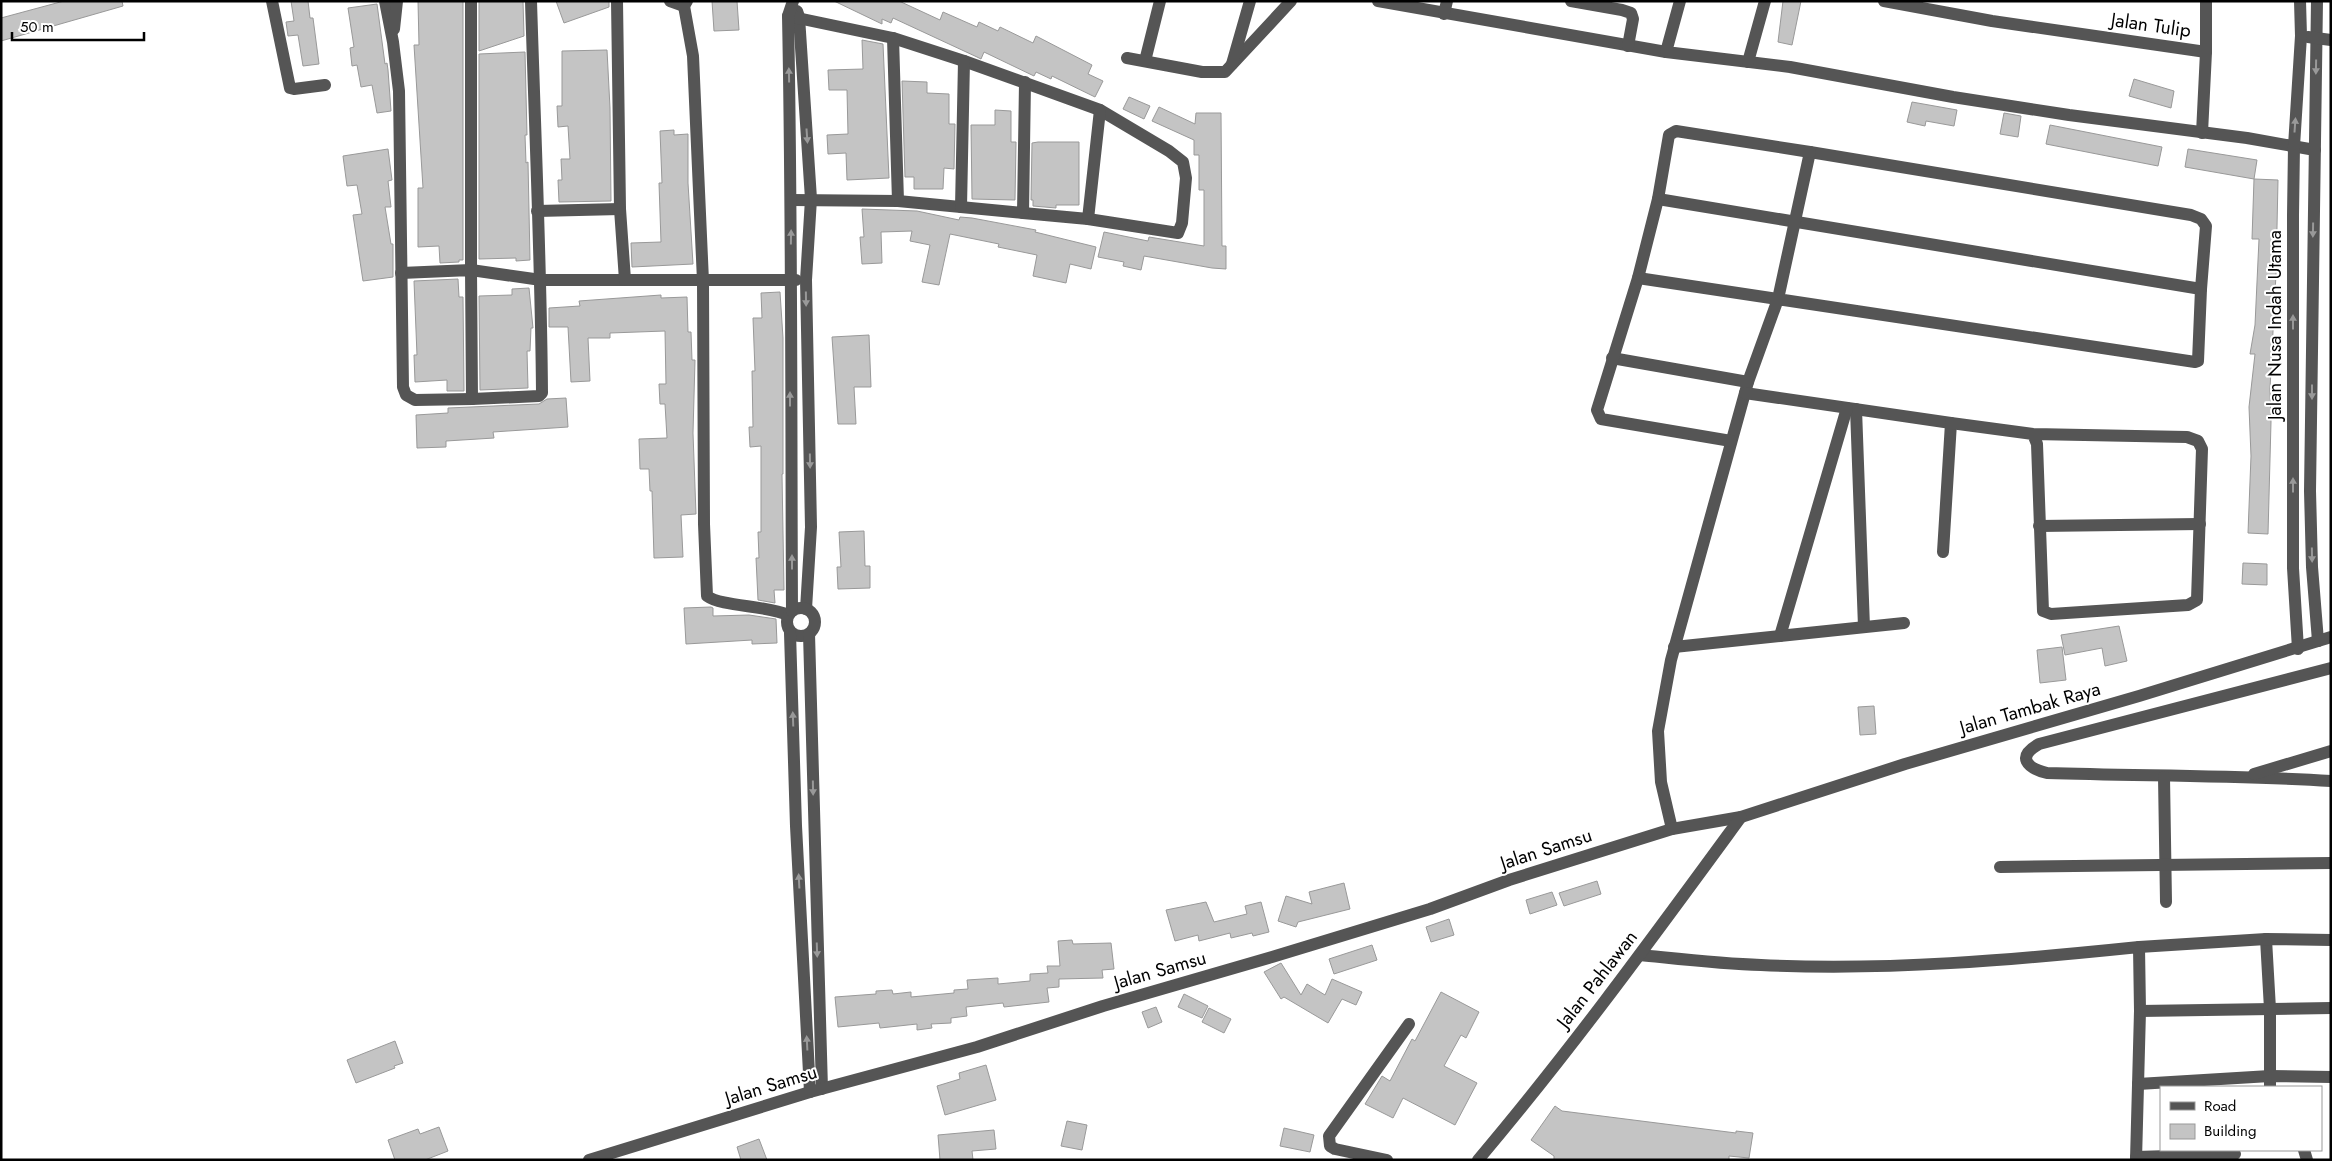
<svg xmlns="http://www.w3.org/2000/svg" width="2332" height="1161" font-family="Jost,sans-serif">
  <rect width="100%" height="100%" fill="#fff"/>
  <g fill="#c4c4c4" stroke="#999">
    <path d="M64,1H122L123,6L1,41V18Z"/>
    <path d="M291,1H308L310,18H313L319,64L303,66L298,35L288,36L286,22L294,21Z"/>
    <path d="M418,1H463V260H459V262L440,263L439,246L418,247V188H423L414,45H419Z"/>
    <path d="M479,1H523L524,36L479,51Z"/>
    <path d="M556,1H609V7L564,23Z"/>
    <path d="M712,1H737L739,30L714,31Z"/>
    <path d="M834,1H899L940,20L943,12L977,27L979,22L998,31L1000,27L1033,43L1036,36L1092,65L1088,74L1103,81L1095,97L1052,76L1051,79L1036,72L1034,76L984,52L981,59L977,57L893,18L891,23L882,19V24Z"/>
    <path d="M1783,1H1801L1792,45L1778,42Z"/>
    <path d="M377,4L385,64L387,63L388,70L391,111L377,113L372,85L361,87L357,65L352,66L350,48L354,47L348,8Z"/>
    <path d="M862,40L883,44L889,178L847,180L846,153L828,154L827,135L848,134L847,90H829L828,70L863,69Z"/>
    <path d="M607,50L610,108L611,201L559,202L558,180H562L561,159H570L568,126L558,127L557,106H562V51Z"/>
    <path d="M525,52L527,135H525L526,163L528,162L530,260L516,261V258L479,259V54Z"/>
    <path d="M2134,79L2174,91L2171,108L2129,96Z"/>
    <path d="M902,81L927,82V93L949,94V124H955L954,169L944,168L943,189H914V177H905Z"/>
    <path d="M1129,97L1150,106L1144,119L1123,109Z"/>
    <path d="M1912,102L1957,110L1954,126L1926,121L1925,126L1907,122Z"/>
    <path d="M1159,107L1195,124L1196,113H1221L1222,246H1226V269L1212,268L1144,256L1141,270L1123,266L1124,262L1098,257L1104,232L1148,241L1149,237L1204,246V190H1199V155H1194V140L1152,121Z"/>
    <path d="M995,110L1011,111V142H1016L1015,200L972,199L971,125H995Z"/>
    <path d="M2004,113L2021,116L2018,137L2000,134Z"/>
    <path d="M2050,125L2162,147L2158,166L2046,144Z"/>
    <path d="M674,130V135L688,134V183L693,264L632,267L631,243L661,242L659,183H662L660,131Z"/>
    <path d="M1038,142H1079V205H1056V208L1033,206V200H1031L1032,143Z"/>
    <path d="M388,149L392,180L388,181L391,207H385L391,244H393V277L363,281L353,215L362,214L357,185L347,186L343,156Z"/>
    <path d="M2188,149L2257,160L2254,179L2185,167Z"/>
    <path d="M2254,179L2278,180L2276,274L2270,389L2271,422L2268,534L2248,533L2251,456L2249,407L2255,354H2250L2255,325L2259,239H2252Z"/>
    <path d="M862,209L917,211L959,220L960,217L972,218L1036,230L1035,232L1096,247L1091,269L1070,264L1066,283L1033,276L1037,255L998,247L999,244L950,234L939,285L922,282L930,245L910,241L912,231L881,232L882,263L862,264L860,237H864Z"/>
    <path d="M458,279L459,297H463L464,391H447V380L415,382L414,355H417L414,281Z"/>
    <path d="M529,288L533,328H531L530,351H527L528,388L480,390L479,296L512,295V289Z"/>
    <path d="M780,292L783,338V474H782L784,590H774L775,603L758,600L756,558H759L758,532H761V446L750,447L749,427H753L752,371H755L753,318H762L761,293Z"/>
    <path d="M661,295V298L687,297L688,332H691L692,360H695L693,433L696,514L681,515L683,557L654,558L652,491H650L649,469H640L639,439L667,438L665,404H660L659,384H666L665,331L610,333V338H588L590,381L571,382L568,327H549V308L580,306L579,301Z"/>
    <path d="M869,335L871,387H854L856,424H838L832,337Z"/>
    <path d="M566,398L568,427L493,432L494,438L446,441V447L417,448L416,415L448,413V408L539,404L547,399Z"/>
    <path d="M864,531L865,566H870V588L838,589L837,567H841L839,532Z"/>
    <path d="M2243,563L2267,564V585L2242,584Z"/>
    <path d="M711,607L713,608V616L749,615L776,619L777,643L752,644V640L686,644L684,608Z"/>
    <path d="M2119,626L2127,661L2105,666L2102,648L2065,655L2061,635Z"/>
    <path d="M2062,647L2066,680L2040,683L2037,650Z"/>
    <path d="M1874,706L1876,734L1860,735L1858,707Z"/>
    <path d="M1597,881L1601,894L1564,906L1559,893Z"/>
    <path d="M1344,883L1350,909L1298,922L1296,927L1278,921L1286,896L1312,904L1309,892Z"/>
    <path d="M1552,892L1557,905L1530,914L1526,900Z"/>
    <path d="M1206,902L1214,922L1247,914L1245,906L1261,902L1269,932L1253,936L1252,933L1231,938L1230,933L1199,941L1198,935L1175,941L1166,910Z"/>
    <path d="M1449,919L1454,935L1431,942L1426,927Z"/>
    <path d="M1072,940L1073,944L1111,943L1114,969L1102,970L1103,978L1059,979V987L1047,988L1049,1002L1004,1007L1003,1003L966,1007L967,1016L951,1018V1023L931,1024L932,1028L917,1030V1024L880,1028L879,1023L838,1027L835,997L876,994V991L892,990L893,994L911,992V997L954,993V990L968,989L967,980L998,978V984L1030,981V974L1048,973L1047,966H1060L1058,941Z"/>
    <path d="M1372,945L1377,960L1334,974L1329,959Z"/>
    <path d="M1281,963L1301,995L1307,984L1325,995L1332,979L1362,992L1356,1005L1342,999L1328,1023L1284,997L1281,999L1264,972Z"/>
    <path d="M1441,992L1479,1012L1466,1038L1461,1035L1444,1066L1477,1083L1455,1125L1403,1098L1393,1118L1365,1104L1382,1076L1390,1081L1412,1039L1415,1041Z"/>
    <path d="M1184,994L1208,1006L1202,1018L1178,1007Z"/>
    <path d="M1156,1007L1162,1022L1148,1028L1142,1012Z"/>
    <path d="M1209,1008L1231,1019L1224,1033L1202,1022Z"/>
    <path d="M395,1041L403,1063L394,1066L395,1068L356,1083L347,1060Z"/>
    <path d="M986,1065L996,1100L945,1115L937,1086L960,1079L959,1073Z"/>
    <path d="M1555,1106L1562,1111L1736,1133V1131L1753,1133L1749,1158L1729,1156V1160H1554V1156L1531,1140Z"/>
    <path d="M1067,1121L1087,1125L1082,1150L1061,1146Z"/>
    <path d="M439,1127L448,1151L425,1160H395L388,1140L418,1129L420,1134Z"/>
    <path d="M1284,1128L1314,1135L1310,1152L1280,1146Z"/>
    <path d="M994,1130L996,1149L972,1151L973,1160H940L938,1135Z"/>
    <path d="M759,1139L767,1160H741L737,1147Z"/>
  </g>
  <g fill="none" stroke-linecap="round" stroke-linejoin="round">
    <g stroke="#555" stroke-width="12">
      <path d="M272,1L290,88L294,89L325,85"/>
      <path d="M385,1L393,42L399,91L403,387L406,395L415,400L472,399"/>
      <path d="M471,1V270L541,280H625"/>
      <path d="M617,1L620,209L625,280H796"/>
      <path d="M670,1L684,6L687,1"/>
      <path d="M1378,1L1666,52"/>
      <path d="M1571,1L1622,10L1631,13L1633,19L1628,46"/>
      <path d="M1680,1L1666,52L1790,67L1953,97L2069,115L2247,138L2315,150"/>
      <path d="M1884,1L1992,21L2206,52"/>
      <path d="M2317,1L2310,491L2312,567L2318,641"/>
      <path d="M684,6L693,56L703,281L704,524L707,596C722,607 766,605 788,615"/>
      <path d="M797,11L799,17L811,199L806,280L811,527L806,609"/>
      <path d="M1444,14L1447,1"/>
      <path d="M788,16L893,38L964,61L1100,110L1169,151L1183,162L1186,178L1182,223L1178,233L1088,219L1023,213"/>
      <path d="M394,29L397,1"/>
      <path d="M2308,37L2331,40"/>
      <path d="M893,38L898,201"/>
      <path d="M1127,58L1202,72H1225L1291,1"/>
      <path d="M1145,61L1160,1"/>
      <path d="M1748,62L1765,1"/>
      <path d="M1232,64L1250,1"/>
      <path d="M2202,133L2206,52V1"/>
      <path d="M1658,199L2201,289"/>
      <path d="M792,200L898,201L1023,213L1025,82"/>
      <path d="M961,207L964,61"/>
      <path d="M537,211L620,209"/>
      <path d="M1088,219L1100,110"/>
      <path d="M401,273L471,270L472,399L539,396L542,393C541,262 535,132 531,1"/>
      <path d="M1638,278L2195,362L2198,361L2201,289L2206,226L2201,219L2191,215L1810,152L1778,299L1748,382L1671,660L1658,731L1661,782L1672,829"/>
      <path d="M1612,358L1748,382"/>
      <path d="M1745,393L1951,423L1943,552"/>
      <path d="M1856,409L1864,627"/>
      <path d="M1951,423L2033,434L2187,437L2198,441L2202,449L2197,600L2188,605L2051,614L2043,611L2037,444L2033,434"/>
      <path d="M1731,441L1601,419L1597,410L1638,278L1658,199L1669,135L1676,131L1810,152"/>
      <path d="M2039,526L2200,524"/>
      <circle cx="801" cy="622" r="14"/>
      <path d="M792,611C791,412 792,214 788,16L793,1"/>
      <path d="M790,633L796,826L810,1092"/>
      <path d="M809,634L822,1089"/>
      <path d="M1780,636L1847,408"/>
      <path d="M1674,647L1904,623"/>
      <path d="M2298,649L2293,568V215L2294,146L2301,36L2300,1"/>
      <path d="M2331,668L2039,744C2016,757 2027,768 2047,773C2141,776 2236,775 2331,781"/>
      <path d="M2254,774L2331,751"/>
      <path d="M2164,777L2166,902"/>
      <path d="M2000,867L2331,863"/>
      <path d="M2266,939L2270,1009V1087"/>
      <path d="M2139,947L2266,939L2331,940"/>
      <path d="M1640,955C1680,959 1721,964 1761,965C1887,971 2013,960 2139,947L2140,1011L2136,1160"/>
      <path d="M2140,1011L2331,1008"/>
      <path d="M2138,1084L2270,1076L2331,1077"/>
      <path d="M2304,1150L2307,1160"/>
      <path d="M2136,1157L2235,1154"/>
      <path d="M589,1160L810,1092L977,1047L1103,1006L1272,957L1430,909L1509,880L1672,829L1741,817L1905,764L2139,696L2331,637"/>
      <path d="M1387,1160L1335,1149L1330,1146L1329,1136L1409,1024"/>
      <path d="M1478,1160C1571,1050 1656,933 1741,817"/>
    </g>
  </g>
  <defs><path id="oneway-solid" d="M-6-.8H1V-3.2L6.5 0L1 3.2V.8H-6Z" transform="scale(1.25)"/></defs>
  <g fill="#999">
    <use href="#oneway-solid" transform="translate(2316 67) rotate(91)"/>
    <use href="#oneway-solid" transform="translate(789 75) rotate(-91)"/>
    <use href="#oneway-solid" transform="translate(2295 125) rotate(-86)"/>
    <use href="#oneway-solid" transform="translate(807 136) rotate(86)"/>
    <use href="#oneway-solid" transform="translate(2313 230) rotate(91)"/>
    <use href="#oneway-solid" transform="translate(791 237) rotate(-89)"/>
    <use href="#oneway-solid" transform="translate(806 299) rotate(89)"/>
    <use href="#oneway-solid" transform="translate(2293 322) rotate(-90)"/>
    <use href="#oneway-solid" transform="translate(2312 392) rotate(90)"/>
    <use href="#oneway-solid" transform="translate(790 399) rotate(-90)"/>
    <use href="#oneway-solid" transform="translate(810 461) rotate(89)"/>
    <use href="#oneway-solid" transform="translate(2293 485) rotate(-90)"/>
    <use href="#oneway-solid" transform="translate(2312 555) rotate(89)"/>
    <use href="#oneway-solid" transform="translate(792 562) rotate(-90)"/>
    <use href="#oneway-solid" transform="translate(793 719) rotate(-92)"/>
    <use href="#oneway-solid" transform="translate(813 788) rotate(89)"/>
    <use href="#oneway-solid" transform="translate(799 881) rotate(-93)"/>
    <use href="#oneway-solid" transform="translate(817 950) rotate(88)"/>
    <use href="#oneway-solid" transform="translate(807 1043) rotate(-93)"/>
  </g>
  <g text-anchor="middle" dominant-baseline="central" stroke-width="4" stroke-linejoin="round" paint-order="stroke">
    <g font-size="19" fill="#000" stroke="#fff">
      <text transform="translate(2151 25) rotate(8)">Jalan Tulip</text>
      <text transform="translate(2274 325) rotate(-90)">Jalan Nusa Indah Utama</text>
      <text transform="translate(2030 708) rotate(-16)">Jalan Tambak Raya</text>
      <text transform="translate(1546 849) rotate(-18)">Jalan Samsu</text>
      <text transform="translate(1160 970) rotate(-16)">Jalan Samsu</text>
      <text transform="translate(1597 979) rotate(-52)">Jalan Pahlawan</text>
      <text transform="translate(771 1085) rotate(-17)">Jalan Samsu</text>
    </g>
  </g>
  <rect width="2332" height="1161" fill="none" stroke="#000000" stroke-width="5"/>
  <rect x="2160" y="1086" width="162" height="65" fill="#ffffff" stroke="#999999"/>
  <rect x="2170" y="1102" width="25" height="8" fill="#555555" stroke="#999999"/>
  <text x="2204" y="1111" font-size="15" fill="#000000">Road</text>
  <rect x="2170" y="1124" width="25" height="15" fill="#c4c4c4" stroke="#999999"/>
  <text x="2204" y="1136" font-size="15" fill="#000000">Building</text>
  <path d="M12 32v8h132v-8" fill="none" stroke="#000000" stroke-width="2.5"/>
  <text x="20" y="32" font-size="15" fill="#000000" stroke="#ffffff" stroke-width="4" paint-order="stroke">50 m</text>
</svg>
